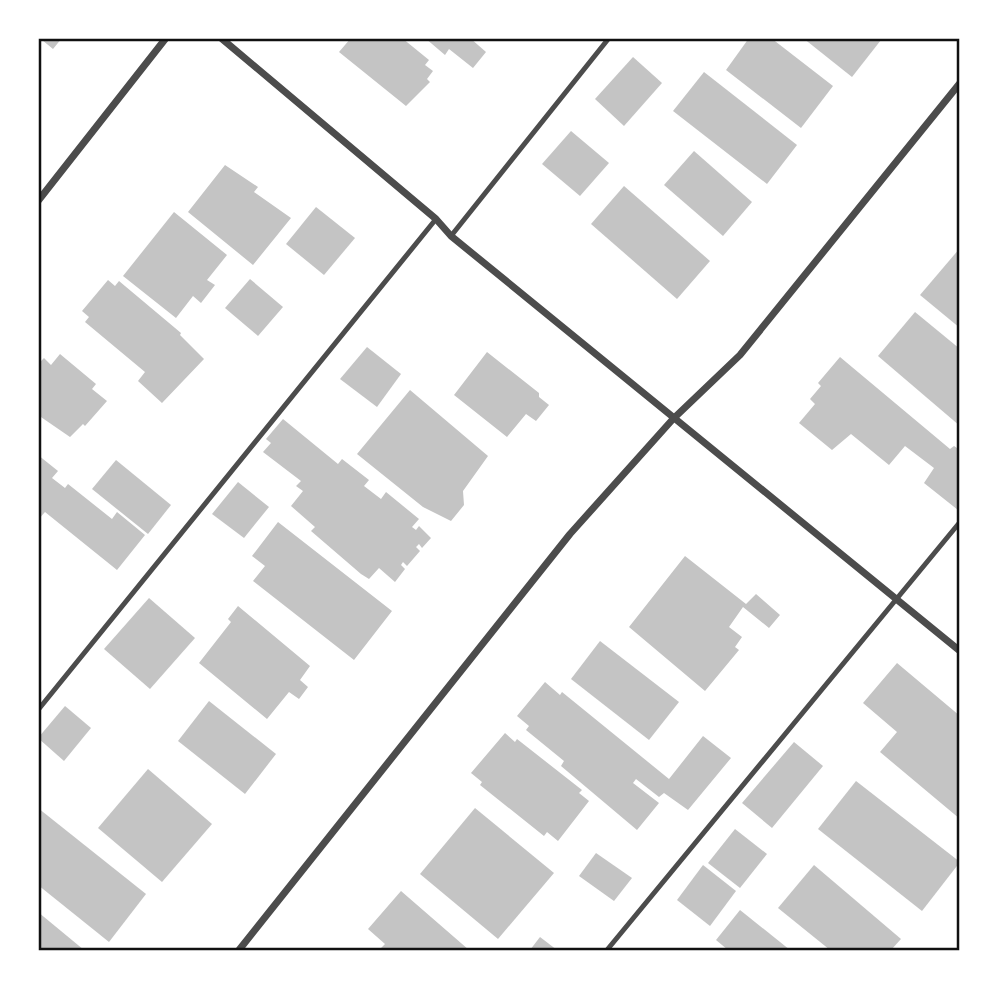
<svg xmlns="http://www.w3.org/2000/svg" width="998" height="989" font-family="'DM Sans',sans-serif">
  <rect width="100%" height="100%" fill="#fff"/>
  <g fill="#c4c4c4">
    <path d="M38,38H62L53,49L42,40L38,43Z"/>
    <path d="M351,38H402L429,60L425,65L433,71L427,79L430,82L406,106L339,52Z"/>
    <path d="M425,38H470L486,52L473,68L449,49L445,55Z"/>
    <path d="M749,38H771L833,86L801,128L726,70Z"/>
    <path d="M803,38H879L881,40L852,77Z"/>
    <path d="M633,57L662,83L624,126L595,99Z"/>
    <path d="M704,72L797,145L767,184L673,111Z"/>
    <path d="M571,131L609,163L580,196L542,164Z"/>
    <path d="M694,151L752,202L723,236L664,185Z"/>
    <path d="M225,165L258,187L254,192L291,218L253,265L188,212Z"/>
    <path d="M624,186L710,261L677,299L591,224Z"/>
    <path d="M316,207L355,238L324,275L286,244Z"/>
    <path d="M174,212L227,255L207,280L215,285L201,303L193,296L176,318L123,276Z"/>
    <path d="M960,248V328L920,295Z"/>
    <path d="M250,279L283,307L258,336L225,308Z"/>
    <path d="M108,280L115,286L119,281L181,333L180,335L204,359L162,403L138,381L145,372L85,322L89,317L82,311Z"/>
    <path d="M915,312L960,349V426L878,356Z"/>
    <path d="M367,347L401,374L377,407L340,379Z"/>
    <path d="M487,352L539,393V397L549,405L536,421L526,414L507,437L454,395Z"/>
    <path d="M60,354L96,384L92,389L107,401L85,426L83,424L70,437L38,415V364L44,358L51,365Z"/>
    <path d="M840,357L950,449L954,446L960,450L958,510L924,483L934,468L905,446L889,465L851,434L832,450L799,423L815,404L810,399L821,386L818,383Z"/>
    <path d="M410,390L488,456L463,491L464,505L451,521L423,507L357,454Z"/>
    <path d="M283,419L338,464L342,459L369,480L364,486L381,499L386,492L419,519L412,527L416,530L419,526L431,538L422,548L419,544L416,547L420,551L407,566L403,562L401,565L405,569L395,582L379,568L369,579L361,574L311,531L315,527L291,506L303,491L296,486L301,481L263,452L271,443L266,439Z"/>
    <path d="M38,455L58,471L52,478L65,488L68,484L112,519L117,512L145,535L117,570L45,512L38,520Z"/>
    <path d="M116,460L171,505L148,534L92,489Z"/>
    <path d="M238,482L269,507L244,538L212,514Z"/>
    <path d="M278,522L392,611L354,660L253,581L265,566L252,556Z"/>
    <path d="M685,556L746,604L756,594L780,615L769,628L743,607L729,627L742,637L735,647L739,650L705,691L629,627Z"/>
    <path d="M149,598L195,638L150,689L104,649Z"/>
    <path d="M238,606L310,666L300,680L308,687L299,699L289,692L267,719L199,663L231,622L228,619Z"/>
    <path d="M600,641L679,702L649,740L571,679Z"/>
    <path d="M897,663L960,716V819L880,752L897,732L863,703Z"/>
    <path d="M545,682L560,695L562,692L669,779L703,736L731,758L688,810L664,793L659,797L636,779L633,783L659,803L637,830L561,766L564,761L526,730L529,726L517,716Z"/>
    <path d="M209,701L276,754L245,794L178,741Z"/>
    <path d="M65,706L91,728L64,761L38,738Z"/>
    <path d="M505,733L515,742L517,739L582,790L579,793L589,801L558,841L547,832L544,836L480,785L482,782L471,773Z"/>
    <path d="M794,742L823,766L772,828L742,803Z"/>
    <path d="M148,769L212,824L162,882L98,828Z"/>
    <path d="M856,781L960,862L922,911L818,829Z"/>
    <path d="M38,808L146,894L109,942L38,885Z"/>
    <path d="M475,808L554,873L498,939L420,874Z"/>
    <path d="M735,829L767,854L740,888L708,863Z"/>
    <path d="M596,853L632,878L614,901L579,876Z"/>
    <path d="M703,865L736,891L710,926L677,900Z"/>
    <path d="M814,865L901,939L891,950H830L778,908Z"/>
    <path d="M401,891L469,950H379L385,944L368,929Z"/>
    <path d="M740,910L790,950H728L716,940Z"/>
    <path d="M38,912L84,950H38Z"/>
    <path d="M540,937L557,950H530Z"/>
  </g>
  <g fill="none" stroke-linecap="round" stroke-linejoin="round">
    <g stroke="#4c4c4c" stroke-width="5">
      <path d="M451,236L609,38"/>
      <path d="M38,710L436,219"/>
      <path d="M607,950L960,522"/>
    </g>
    <g stroke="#4c4c4c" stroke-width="7">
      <path d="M221,38L436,219L451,236L960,651"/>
      <path d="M38,201L166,38"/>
      <path d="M239,950L570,534L673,419L740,355L960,83"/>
    </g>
  </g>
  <rect width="998" height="989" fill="none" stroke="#ffffff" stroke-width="80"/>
  <rect x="40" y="40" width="918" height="909" fill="none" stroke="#111" stroke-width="2.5"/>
</svg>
